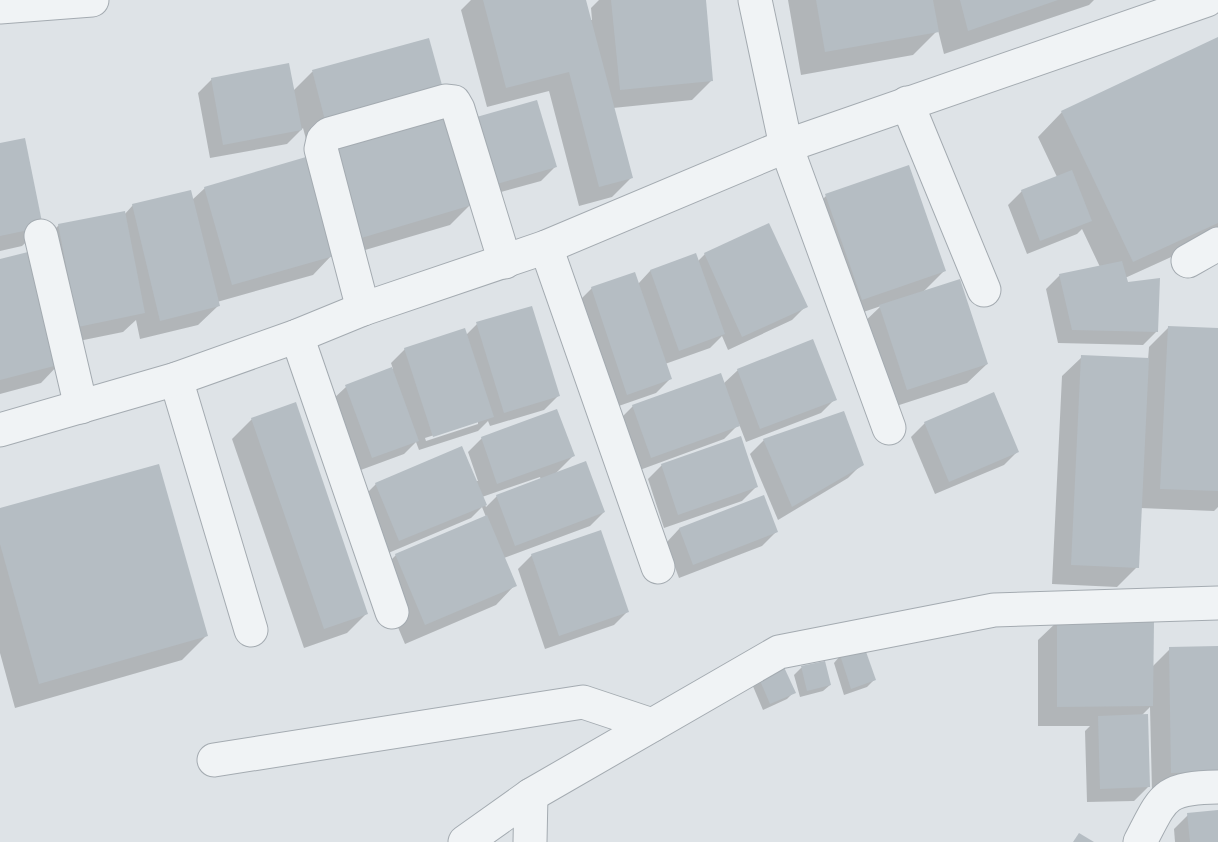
<svg xmlns="http://www.w3.org/2000/svg" width="1218" height="842" font-family="Commissioner,sans-serif">
  <rect width="100%" height="100%" fill="#dee3e7"/>
  <g fill="#0003" fill-rule="evenodd">
    <path d="M471,0H585L590,20H592L591,8L599,0H704L712,80L692,100L613,108L631,178L612,197L579,206L549,91L487,107L461,10Z"/>
    <path d="M788,0H1094L1089,5L944,54L938,30L913,55L801,75Z"/>
    <path d="M1218,38V231L1191,248L1125,278L1157,331L1143,345L1058,343L1046,289L1060,275L1100,267L1082,229L1077,234L1027,254L1008,205L1022,191L1057,177L1038,137L1062,112Z"/>
    <path d="M428,40L470,205L450,225L338,258L303,128L287,144L210,158L198,93L212,79L293,91L312,72Z"/>
    <path d="M474,119L555,167L541,181L479,198Z"/>
    <path d="M0,145L42,227L22,246L0,251Z"/>
    <path d="M205,188L332,255L313,275L217,302L218,306L198,325L140,339L136,320L123,332L59,345L39,245L59,225L124,215L133,205L192,200Z"/>
    <path d="M826,196L944,271L922,293L987,364L967,383L887,409L860,326L881,306L843,319L807,215Z"/>
    <path d="M768,225L806,306L792,320L728,350L722,336L710,348L665,364L670,379L656,393L613,408L578,302L592,288L638,284L650,271L698,261L705,254Z"/>
    <path d="M0,261L60,363L41,383L0,394Z"/>
    <path d="M477,324L558,396L544,410L490,426L488,421L478,431L419,450L416,442L404,454L358,471L332,400L346,387L393,369L391,363L405,349L466,335ZM478,421V424L426,441L425,438Z"/>
    <path d="M1168,328L1218,329V507L1214,511L1140,508L1137,567L1117,587L1052,584L1062,376L1082,357L1148,360L1149,347Z"/>
    <path d="M738,370L835,399L821,413L746,442L739,424L724,439L637,471L619,420L633,406L723,384Z"/>
    <path d="M252,419L366,614L347,633L304,648L232,439Z"/>
    <path d="M925,423L1018,451L1004,465L935,494L911,437Z"/>
    <path d="M482,438L573,456L555,474L604,512L590,526L504,558L515,585L496,605L405,644L376,575L396,555L486,517L482,507L471,518L386,554L362,498L376,484L478,481L468,452ZM540,477L541,480L497,496L486,507L482,497Z"/>
    <path d="M764,440L862,464L848,478L778,520L750,454Z"/>
    <path d="M662,465L756,487L742,501L664,528L648,479Z"/>
    <path d="M0,510L206,636L182,660L15,708L0,653Z"/>
    <path d="M679,529L776,532L762,546L679,578L666,543Z"/>
    <path d="M532,555L628,611L614,625L545,649L518,569Z"/>
    <path d="M1058,621L1152,667L1170,649L1218,648V791L1152,792L1150,707L1141,716L1148,787L1134,801L1087,802L1085,731L1090,726H1038V640Z"/>
    <path d="M840,656L874,680L867,687L844,695L834,663Z"/>
    <path d="M824,662L830,685L823,691L800,697L794,675L801,668Z"/>
    <path d="M759,678L794,692L787,699L763,710L752,684Z"/>
    <path d="M1218,812V842H1175L1174,829L1188,815Z"/>
  </g>
  <g fill="#b5bdc3">
    <path d="M483,0H586L633,178L599,187L569,72L506,88Z"/>
    <path d="M611,0H706L713,81L620,90Z"/>
    <path d="M816,0H933L939,32L825,52Z"/>
    <path d="M960,0H1058L968,31Z"/>
    <path d="M1218,37V223L1133,262L1061,111Z"/>
    <path d="M429,38L445,96L327,128L312,70Z"/>
    <path d="M289,63L302,130L223,145L211,78Z"/>
    <path d="M537,100L557,167L493,185L473,118Z"/>
    <path d="M444,110L472,205L358,239L330,143Z"/>
    <path d="M25,138L43,227L0,236V143Z"/>
    <path d="M306,157L334,256L232,285L204,187Z"/>
    <path d="M909,165L946,271L862,300L825,194Z"/>
    <path d="M1072,170L1092,221L1040,241L1021,190Z"/>
    <path d="M191,190L220,306L160,321L132,204Z"/>
    <path d="M125,211L145,313L78,327L58,224Z"/>
    <path d="M769,223L808,307L742,337L704,253Z"/>
    <path d="M32,251L62,364L0,380V259Z"/>
    <path d="M696,253L725,334L679,351L650,270Z"/>
    <path d="M1122,261L1128,282L1160,278L1158,332L1072,330L1059,274Z"/>
    <path d="M635,272L672,379L627,395L591,287Z"/>
    <path d="M960,279L988,364L907,390L879,305Z"/>
    <path d="M532,306L560,396L504,413L476,322Z"/>
    <path d="M1168,326L1218,328V491L1160,489Z"/>
    <path d="M465,328L494,417L433,437L404,348Z"/>
    <path d="M813,339L837,400L760,429L737,369Z"/>
    <path d="M1081,355L1149,358L1139,568L1071,565Z"/>
    <path d="M392,367L419,441L372,458L345,385Z"/>
    <path d="M721,373L740,426L651,458L632,405Z"/>
    <path d="M994,392L1019,452L949,482L924,422Z"/>
    <path d="M296,402L368,614L324,629L251,418Z"/>
    <path d="M557,409L575,456L497,484L481,437Z"/>
    <path d="M844,411L864,465L792,507L763,439Z"/>
    <path d="M741,436L758,487L678,515L661,464Z"/>
    <path d="M462,446L487,505L399,541L375,483Z"/>
    <path d="M586,461L605,512L515,546L496,495Z"/>
    <path d="M159,464L208,636L39,684L0,544V508Z"/>
    <path d="M764,495L778,532L693,565L679,528Z"/>
    <path d="M487,515L517,586L425,625L395,554Z"/>
    <path d="M601,530L629,612L559,636L531,554Z"/>
    <path d="M1057,619L1154,620L1153,706L1057,707Z"/>
    <path d="M864,646L876,680L851,689L840,655Z"/>
    <path d="M1218,646V772L1171,773L1169,647Z"/>
    <path d="M825,661L831,685L807,691L801,666Z"/>
    <path d="M783,665L796,693L770,704L758,676Z"/>
    <path d="M1148,714L1150,787L1100,789L1098,716Z"/>
    <path d="M1218,810V842H1190L1187,813Z"/>
    <path d="M1079,833L1094,842H1073Z"/>
  </g>
  <g fill="none" stroke-linecap="round" stroke-linejoin="round">
    <defs>
      <g id="minor">
        <path d="M755,0L786,146L889,428"/>
        <path d="M0,7L92,0"/>
        <path d="M907,103L984,290"/>
        <path d="M41,236L81,407"/>
        <path d="M546,247L658,567"/>
        <path d="M1188,261L1218,244"/>
        <path d="M363,309L321,149L323,140L329,134L445,101L454,102L458,109L505,262"/>
        <path d="M297,336L392,612"/>
        <path d="M176,379L251,630"/>
        <path d="M0,430L176,379L297,336L363,309L546,247L786,146L1207,0"/>
        <path d="M214,760L583,702L652,725"/>
        <path d="M465,842L531,795L779,652L994,610L1218,603"/>
        <path d="M530,842L531,795"/>
        <path d="M1140,842C1164,796 1163,788 1218,787"/>
      </g>
    </defs>
    <use href="#minor" stroke="#a4abb1" stroke-width="35"/>
    <use href="#minor" stroke="#f0f3f5" stroke-width="33"/>
  </g>
</svg>
